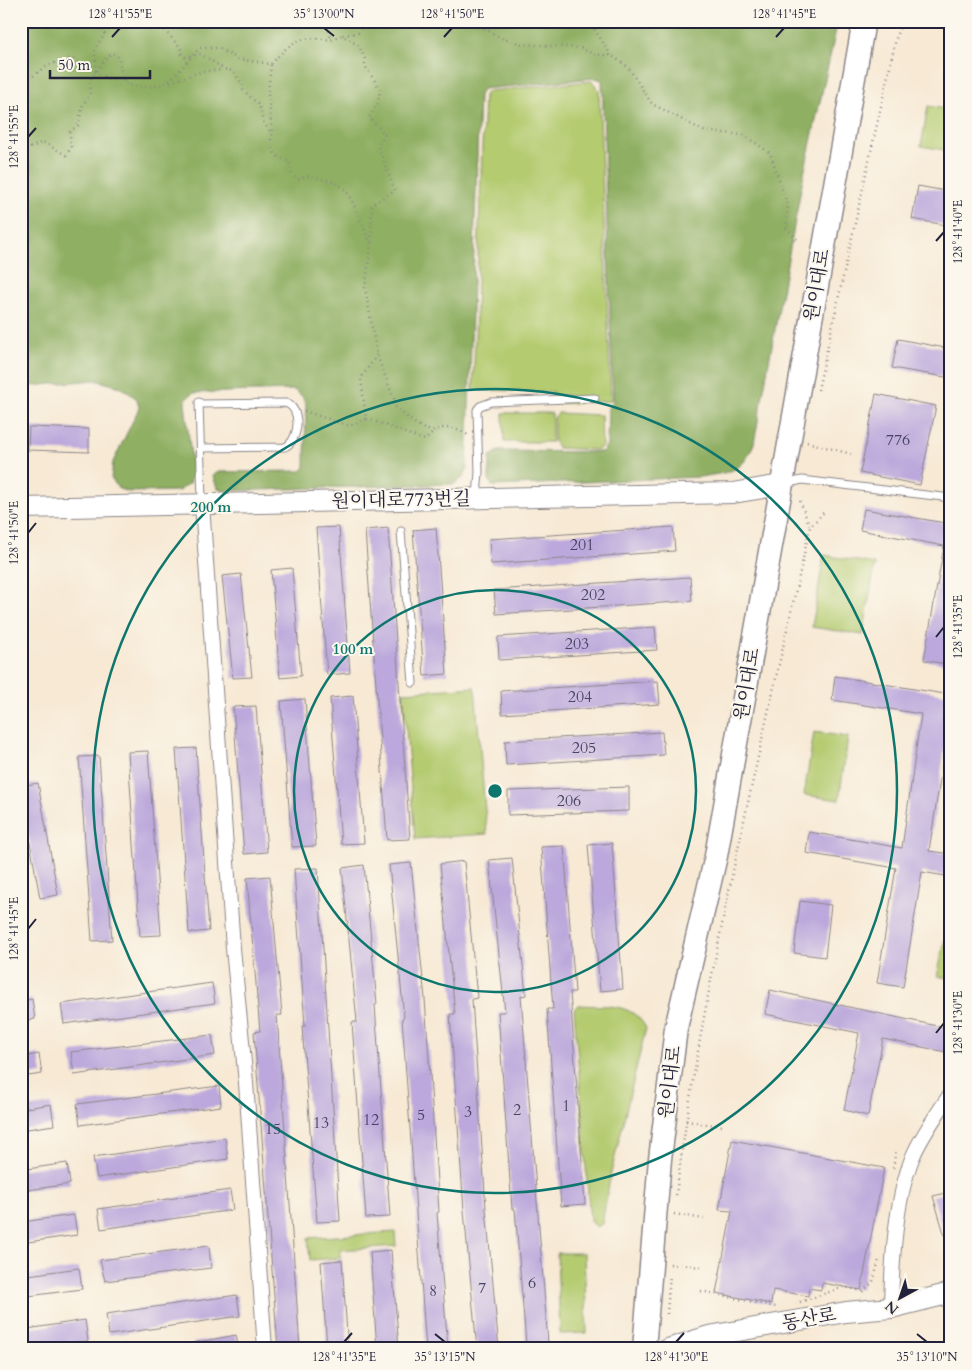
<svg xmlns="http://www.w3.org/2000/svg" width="972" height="1370" font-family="Cardo,'Noto Serif KR',serif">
  <rect width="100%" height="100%" fill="#fbf7ec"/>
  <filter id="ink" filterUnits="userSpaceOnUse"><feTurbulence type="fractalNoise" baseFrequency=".02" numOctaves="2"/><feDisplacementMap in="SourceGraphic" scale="10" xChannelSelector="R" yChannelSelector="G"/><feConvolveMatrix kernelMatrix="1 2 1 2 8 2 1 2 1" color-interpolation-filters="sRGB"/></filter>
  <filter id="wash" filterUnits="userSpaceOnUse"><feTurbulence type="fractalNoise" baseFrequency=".0096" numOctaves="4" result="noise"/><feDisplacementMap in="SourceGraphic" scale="20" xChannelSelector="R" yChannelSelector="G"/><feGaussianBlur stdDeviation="1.12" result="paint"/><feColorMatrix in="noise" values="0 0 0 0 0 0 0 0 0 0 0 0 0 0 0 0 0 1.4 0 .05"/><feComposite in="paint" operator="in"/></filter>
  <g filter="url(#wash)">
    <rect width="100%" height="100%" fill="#f7e9d4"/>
    <g fill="#b4cb6f" stroke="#6b7655">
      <path d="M592,81L599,90L611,401L553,404V392L473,390L484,95L489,91Z"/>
      <path d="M928,106L951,110V151L921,146Z"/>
      <path d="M503,413H552V442H504Z"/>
      <path d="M558,413L601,415L602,447L597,450L558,448L554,441V418Z"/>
      <path d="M824,555L875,564L863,635L812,627Z"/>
      <path d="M475,687L487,834L415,839L403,692Z"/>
      <path d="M814,732L848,737L839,800L804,795Z"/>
      <path d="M951,914V979L937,976Z"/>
      <path d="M578,1005C606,1007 631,1001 646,1028L611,1173L602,1224L597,1227L590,1221L574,1009Z"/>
      <path d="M395,1232L396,1246L340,1250L341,1258L310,1260L308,1238Z"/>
      <path d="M557,1253H584L587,1333L560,1334Z"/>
    </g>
    <path fill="#8faf62" stroke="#58684e" d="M21,21H838L803,178L754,443C743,473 730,472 700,477L492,486L489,479L490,456L499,451L602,452L607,445L608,407L613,402L602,80L595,78L483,89L479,95L467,469L463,478L454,484L224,491L217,488L213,476L216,472L301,471L305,467L306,405L302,396L294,390L193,393L187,398L185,403L193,474L190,483L178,491L129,492L119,489L111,478L113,462L139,408L137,399L121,387L95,380L21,387Z"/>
    <g id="blocks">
      <g fill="#bca8dc">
        <path d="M918,186L951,192V226L912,219Z"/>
        <path d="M898,339L951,349V378L892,368Z"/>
        <path d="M876,394L936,406L920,485L860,473Z"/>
        <path d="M29,427L89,429V452L28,450Z"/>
        <path d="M864,509L951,524V665L924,660L944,546L860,530Z"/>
        <path d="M339,527L350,673L327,675L316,528Z"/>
        <path d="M673,527L675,551L491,564L489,539Z"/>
        <path d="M388,528L410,839L387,840L365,530Z"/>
        <path d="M436,528L447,674L424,676L413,530Z"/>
        <path d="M292,568L301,676L280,678L271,570Z"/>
        <path d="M241,574L252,677L233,678L222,576Z"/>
        <path d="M690,577L692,601L496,614L494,590Z"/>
        <path d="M655,627L657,650L499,660L498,637Z"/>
        <path d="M835,676L951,695V708L929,851L951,854V877L922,872L903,987L877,983L896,868L806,853L809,832L902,848L921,714L832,700Z"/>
        <path d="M658,681L660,704L502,714L501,691Z"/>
        <path d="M353,696L364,843L341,844L330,698Z"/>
        <path d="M305,699L316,846L292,847L281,701Z"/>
        <path d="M256,706L267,852L244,854L233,707Z"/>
        <path d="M662,732L664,755L506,765L505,741Z"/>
        <path d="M196,748L209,931L189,933L176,749Z"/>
        <path d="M148,751L161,935L140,936L128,752Z"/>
        <path d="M99,756L112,940L92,941L79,757Z"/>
        <path d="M38,783L58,895L40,898L21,793V786Z"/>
        <path d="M629,787V811L508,815V791Z"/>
        <path d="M612,843L623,989L600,991L588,845Z"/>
        <path d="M564,846L575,992H570L585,1204L561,1206L547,1009H553L541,847Z"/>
        <path d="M512,858L526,995L521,996L548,1343L526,1344L515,1209H512L498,1012H505L489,860Z"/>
        <path d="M464,861L477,998L472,999L486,1209L499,1349H477L464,1211L450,1014H455L440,864Z"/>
        <path d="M411,863L425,999L439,1212L437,1213L448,1349H426L402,1018L404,1017L389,865Z"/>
        <path d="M364,865L377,1004L375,1005L390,1217L366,1218L352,1022H357L342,868Z"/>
        <path d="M318,868L340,1221L317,1222L302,1026H305L294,869Z"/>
        <path d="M270,876L282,1015H277L300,1349H278L254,1032L260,1031L247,878Z"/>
        <path d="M800,901L831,905L825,957L794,953Z"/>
        <path d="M212,983L215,1003L64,1024L61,1004Z"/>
        <path d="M770,990L951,1029V1053L883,1039L868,1116L844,1110L859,1033L765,1014Z"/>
        <path d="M32,999L35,1019L21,1021V1001Z"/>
        <path d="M212,1035L215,1055L74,1075L71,1052Z"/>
        <path d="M39,1054L42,1074L21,1077V1057Z"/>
        <path d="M219,1086L221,1106L80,1125L77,1104Z"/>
        <path d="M51,1104L54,1125L21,1130V1109Z"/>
        <path d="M225,1138L228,1159L97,1178L93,1157Z"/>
        <path d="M732,1140L884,1168L861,1290L822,1283L821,1290L809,1288L808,1296L773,1290L771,1304L716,1293L732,1211L719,1210Z"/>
        <path d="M67,1163L70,1184L21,1191V1170Z"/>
        <path d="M230,1190L233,1210L101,1229L98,1209Z"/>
        <path d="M951,1192V1240H946L933,1196Z"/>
        <path d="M74,1215L77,1235L21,1243V1222Z"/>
        <path d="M209,1246L211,1268L105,1281L100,1260Z"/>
        <path d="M391,1250L399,1349H377L370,1252Z"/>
        <path d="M342,1260L348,1349H327L321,1262Z"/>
        <path d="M79,1268L82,1289L21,1297V1276Z"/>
        <path d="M237,1295L240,1316L109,1335L106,1314Z"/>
        <path d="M85,1320L88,1341L21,1349V1330Z"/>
        <path d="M236,1335L239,1349H194L193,1343Z"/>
      </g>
    </g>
  </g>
  <g filter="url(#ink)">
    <use href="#blocks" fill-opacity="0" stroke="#8c8688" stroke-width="1"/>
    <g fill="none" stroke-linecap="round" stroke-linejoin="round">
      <defs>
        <g id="lane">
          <path d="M199,402L202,501"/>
          <path d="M200,404L285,403C302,407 300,440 285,447L201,448"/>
          <path d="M785,484L802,480L951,498"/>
          <path d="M477,496L479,472L477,410L480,406L491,402L595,398"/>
          <path d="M401,531L413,683"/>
        </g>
        <g id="street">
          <path d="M202,504L233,948L246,1083L265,1349"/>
          <path d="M891,1308C892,1261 895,1200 913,1156C922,1135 938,1113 951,1093"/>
        </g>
        <g id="secondary">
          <path d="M21,508L733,493L781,485"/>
          <path d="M668,1349L709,1336L846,1312L891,1308L951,1293"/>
        </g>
        <path id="primary" d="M644,1349L660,1159L676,1028L716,856L864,21"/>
      </defs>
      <use href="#lane" stroke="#8c8688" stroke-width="9"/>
      <use href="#street" stroke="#8c8688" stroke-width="16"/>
      <use href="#secondary" stroke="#8c8688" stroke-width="22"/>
      <use href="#primary" stroke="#8c8688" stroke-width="25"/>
      <g stroke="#8c8688" stroke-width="2.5" stroke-dasharray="1 4" stroke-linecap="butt">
        <path d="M160,21L165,31L181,48V53L185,57L201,54L224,69L233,71L242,84V89L259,105L263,122L272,134L270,147L279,158L289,161L292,175L298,180L306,176L335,182L346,190L354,205L371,245L365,288L377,355L394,399L393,405C404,414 415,426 428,430C435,432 437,429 443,428C451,427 463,431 469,436"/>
        <path d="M327,21L331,40L342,35L359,46L365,59V66L380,89L378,103L369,118L385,134L378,146L395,191L372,204L371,245"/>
        <path d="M471,21L501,38L522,44L581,48L595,55H611L628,67L652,104L704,131L744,135L770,153L788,206L786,227L797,239"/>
        <path d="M589,21L611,55"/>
        <path d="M343,35L358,33L366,21"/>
        <path d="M271,64C292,41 299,35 331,40"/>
        <path d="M96,71C98,52 88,54 105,35L102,30L105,21"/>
        <path d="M170,82L203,71L223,70"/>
        <path d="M21,85L48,65L72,58L108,79L124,80L128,85C173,92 171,76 200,48H218L238,59L271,64L268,93L272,132"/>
        <path d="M21,152L43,142L66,155L71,148L70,132L78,125L83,104L90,95V80L106,58L112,53L120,58L119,63L124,80"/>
        <path d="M377,355L361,378L366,419C387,424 405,434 425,440L435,431"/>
        <path d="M818,390L898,30L905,21"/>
        <path d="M304,411L350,426L366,419"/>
        <path d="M807,442L851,454"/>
        <path d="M800,501L810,527"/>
        <path d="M686,1121L722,1126"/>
        <path d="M893,1168L896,1150"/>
        <path d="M676,1195C705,970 761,749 810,527L826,510"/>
        <path d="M674,1214L704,1219"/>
        <path d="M670,1264L702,1267"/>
        <path d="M701,1291L776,1307"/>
        <path d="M800,1302L844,1287L863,1291L873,1282L879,1260"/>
        <path d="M667,1314L670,1275"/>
      </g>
      <use href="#lane" stroke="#fff" stroke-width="7"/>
      <use href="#street" stroke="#fff" stroke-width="14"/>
      <use href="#secondary" stroke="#fff" stroke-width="20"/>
      <use href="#primary" stroke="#fff" stroke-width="22"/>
    </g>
  </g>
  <path fill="none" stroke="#22223b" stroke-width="2" d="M324,28L334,36M112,37L120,28M444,37L452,28M776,37L784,28M28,137L36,128M936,241L944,232M28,533L36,523M936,637L944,627M28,929L36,919M936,1033L944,1023M435,1334L445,1342M917,1334L927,1342M344,1342L352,1333M676,1342L684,1333"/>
  <g fill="none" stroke="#0f766e" stroke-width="2.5">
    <circle cx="495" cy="791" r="201"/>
    <circle cx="495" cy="791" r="402"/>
  </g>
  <g text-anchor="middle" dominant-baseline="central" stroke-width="4" stroke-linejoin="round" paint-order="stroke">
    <g font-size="16" fill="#484463">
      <text x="898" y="440">776</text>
      <text x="582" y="545">201</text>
      <text x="593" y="595">202</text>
      <text x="577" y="644">203</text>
      <text x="580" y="697">204</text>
      <text x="584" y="748">205</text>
      <text x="569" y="801">206</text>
      <text x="566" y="1106">1</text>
      <text x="517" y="1110">2</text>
      <text x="468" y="1112">3</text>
      <text x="421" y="1115">5</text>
      <text x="371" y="1120">12</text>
      <text x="321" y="1123">13</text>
      <text x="273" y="1129">15</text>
      <text x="532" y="1283">6</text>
      <text x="482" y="1288">7</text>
      <text x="433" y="1291">8</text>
    </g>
    <g font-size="19" fill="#22223b" stroke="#fbf7ec">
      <text transform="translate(817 285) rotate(-80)">원이대로</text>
      <text transform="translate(401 500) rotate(-1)">원이대로773번길</text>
      <text transform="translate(747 684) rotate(-80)">원이대로</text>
      <text transform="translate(670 1082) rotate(-83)">원이대로</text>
      <text transform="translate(809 1319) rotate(-10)">동산로</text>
    </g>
  </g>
  <circle cx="495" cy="791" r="8" fill="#0f766e" stroke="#fbf7ec" stroke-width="2.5"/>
  <g font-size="15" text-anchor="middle" font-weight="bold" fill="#0f766e" stroke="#fbf7ec" stroke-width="4" stroke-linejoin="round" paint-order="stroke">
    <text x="211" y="512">200 m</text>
    <text x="353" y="654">100 m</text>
  </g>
  <rect width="972" height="1370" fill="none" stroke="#fbf7ec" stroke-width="55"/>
  <g transform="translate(900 1298) rotate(220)" stroke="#fbf7ec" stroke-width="4" paint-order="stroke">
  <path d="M0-4L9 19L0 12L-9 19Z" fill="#22223b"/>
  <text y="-8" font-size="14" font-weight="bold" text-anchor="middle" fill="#22223b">N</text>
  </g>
  <path d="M50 70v8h100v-8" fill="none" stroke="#22223b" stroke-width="2.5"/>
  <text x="58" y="70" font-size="15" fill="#22223b" stroke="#fbf7ec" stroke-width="4" paint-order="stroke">50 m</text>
  <rect x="28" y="28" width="916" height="1314" fill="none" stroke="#22223b" stroke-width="2"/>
  <g font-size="12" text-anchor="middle" fill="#22223b">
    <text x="120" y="18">128°41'55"E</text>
    <text x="324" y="18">35°13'00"N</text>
    <text x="452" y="18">128°41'50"E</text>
    <text x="784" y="18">128°41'45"E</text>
    <text transform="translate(14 137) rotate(-90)" y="4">128°41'55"E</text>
    <text transform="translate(958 232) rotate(-90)" y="4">128°41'40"E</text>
    <text transform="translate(14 533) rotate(-90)" y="4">128°41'50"E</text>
    <text transform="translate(958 627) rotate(-90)" y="4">128°41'35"E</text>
    <text transform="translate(14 929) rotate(-90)" y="4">128°41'45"E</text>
    <text transform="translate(958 1023) rotate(-90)" y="4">128°41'30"E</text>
    <text x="344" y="1361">128°41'35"E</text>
    <text x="445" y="1361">35°13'15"N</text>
    <text x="676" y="1361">128°41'30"E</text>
    <text x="927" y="1361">35°13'10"N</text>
  </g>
</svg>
